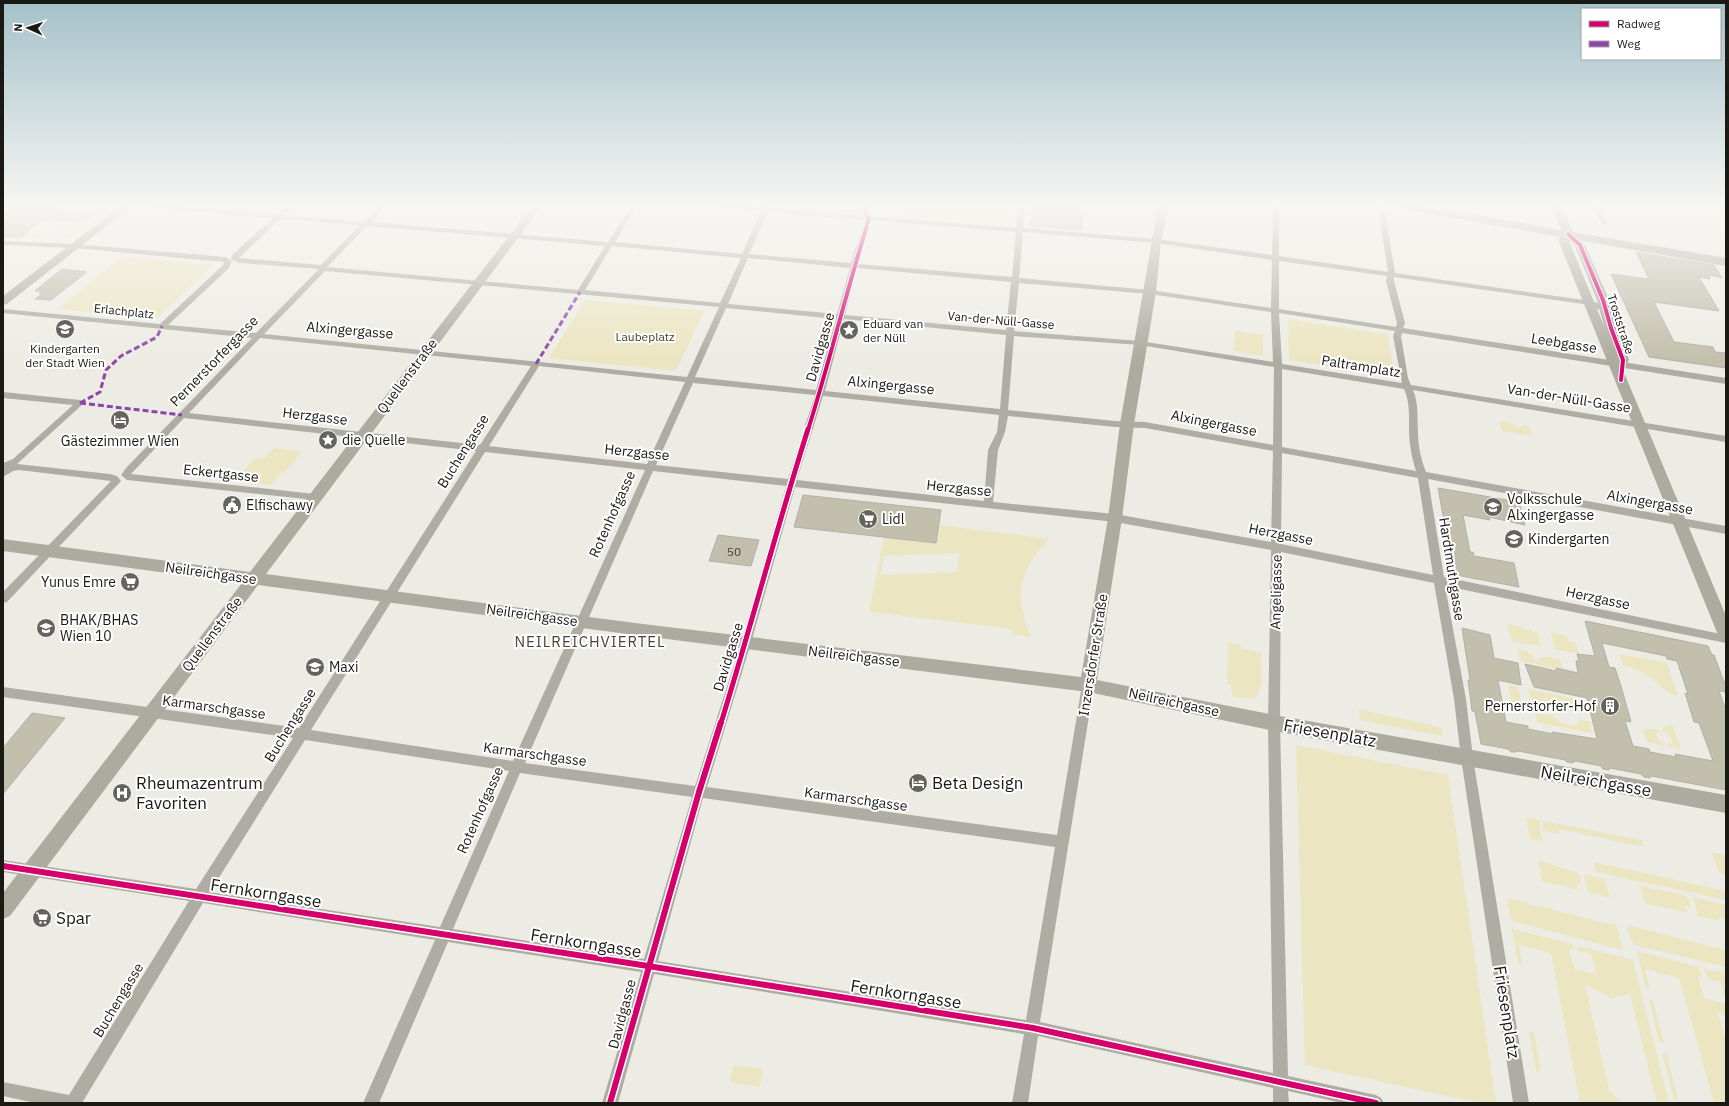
<svg xmlns="http://www.w3.org/2000/svg" width="1729" height="1106" font-family="'IBM Plex Sans',sans-serif">
  <rect width="100%" height="100%" fill="#edece4"/>
  <g fill="#ece5c1" fill-rule="evenodd">
    <path d="M59,206L112,208L71,239H68L69,238L62,239L80,223H58L40,238H31L52,220L85,221L97,212L54,210Z"/>
    <path d="M869,206H1011L1009,223L875,213L868,212Z"/>
    <path d="M122,256L213,265H214L157,318L58,309Z"/>
    <path d="M585,300L704,311L676,371L549,358Z"/>
    <path d="M1288,319L1388,334L1394,377L1289,360Z"/>
    <path d="M1235,330L1263,335V356L1234,351Z"/>
    <path d="M1499,421L1513,424C1515,427 1519,429 1522,427V425L1529,426L1532,436L1502,431Z"/>
    <path d="M274,448L302,451L285,472H282L271,485L256,483L263,474L258,473L249,482L235,481L255,458L264,459Z"/>
    <path d="M939,525L1050,539C1018,569 1014,597 1031,637L1013,634L1011,630L1006,628L869,612L884,537L936,543ZM959,553L957,572L880,575L884,556Z"/>
    <path d="M1507,624L1522,627L1523,629L1529,630L1530,628L1532,629V632L1538,633L1540,646L1512,641Z"/>
    <path d="M1551,632L1565,635L1569,641C1578,642 1577,647 1579,654L1555,649Z"/>
    <path d="M1228,642L1240,645L1241,648L1261,653C1261,663 1265,693 1254,698C1247,700 1238,697 1232,696L1231,685L1227,684Z"/>
    <path d="M1517,649L1531,653L1534,661L1539,662V658L1547,657L1560,659L1563,670L1521,661Z"/>
    <path d="M1619,654L1667,663L1678,696C1663,693 1662,685 1649,677C1641,671 1632,668 1623,665Z"/>
    <path d="M1508,685L1518,687L1522,704L1512,702Z"/>
    <path d="M1528,689L1583,700L1587,713L1578,711C1573,702 1563,699 1553,701L1550,708L1533,705Z"/>
    <path d="M1359,709L1442,728V736L1360,720Z"/>
    <path d="M1535,713L1554,716C1560,724 1568,726 1577,725L1580,720L1590,721L1592,733L1538,723Z"/>
    <path d="M1672,724L1680,746L1681,749L1668,746L1667,743H1673L1669,734L1663,733L1662,728Z"/>
    <path d="M1643,729L1660,730L1661,733H1656L1659,741L1664,742L1665,746L1647,742Z"/>
    <path d="M1296,745L1448,775L1496,1103H1479L1305,1065Z"/>
    <path d="M1526,817L1540,820V830L1543,841L1530,840Z"/>
    <path d="M1543,821L1642,840L1644,847L1559,829V834L1543,831Z"/>
    <path d="M1711,852L1724,855L1726,860V875L1719,873Z"/>
    <path d="M1538,860L1577,873L1580,876L1581,884L1576,883L1578,890L1542,881Z"/>
    <path d="M1594,862L1726,891V900L1596,872Z"/>
    <path d="M1586,875L1605,879L1610,898L1588,892L1584,876Z"/>
    <path d="M1640,886L1685,895L1688,898L1691,907L1685,906L1687,913L1644,903Z"/>
    <path d="M1693,897L1726,905V919L1719,918L1720,921L1698,916Z"/>
    <path d="M1507,898L1617,926L1623,950L1511,921Z"/>
    <path d="M1627,925L1726,950V967L1635,945L1630,939Z"/>
    <path d="M1512,929L1573,944L1575,950L1569,949L1575,970L1596,974L1591,954L1579,951L1577,946L1633,960L1669,1103H1657L1630,994L1611,999L1585,984L1609,1090L1621,1103H1580L1551,953L1519,945L1522,965L1518,964Z"/>
    <path d="M1637,951L1699,967L1702,977L1698,976L1704,998L1726,1004V1016L1717,1011L1726,1039V1103H1714L1679,978L1645,969L1650,990L1646,989Z"/>
    <path d="M1704,968L1726,974V1001L1720,982L1707,978Z"/>
    <path d="M1649,999L1653,1000L1664,1043L1659,1042Z"/>
    <path d="M1529,1031L1534,1032L1541,1072L1536,1070Z"/>
    <path d="M1662,1053L1667,1054L1678,1100L1674,1099Z"/>
    <path d="M733,1065L763,1069L760,1087L730,1082Z"/>
  </g>
  <g fill="#c2bfac" stroke="#b1b0aa" fill-rule="evenodd">
    <path d="M3,206H59L54,210L97,211L85,221L42,220L21,237H3Z"/>
    <path d="M1031,206H1082V230L1030,226Z"/>
    <path d="M1636,252L1714,265L1722,278L1709,275L1710,279L1699,277L1719,311L1654,302L1674,342L1713,347L1715,352L1726,353V368L1649,357L1611,274L1649,279Z"/>
    <path d="M62,269L87,272L51,300L35,299L42,294L39,293L41,291H35Z"/>
    <path d="M1438,488L1519,502L1525,525L1489,517L1490,520L1463,515L1470,552H1473L1474,556L1514,563L1519,587L1451,574L1446,548H1449Z"/>
    <path d="M803,495L941,510L936,543L794,527Z"/>
    <path d="M718,535L759,540L751,566L709,561Z"/>
    <path d="M1585,621L1708,646L1712,655H1714L1726,687V692L1719,691L1726,710V790L1651,776L1650,778L1644,777L1641,774L1610,768L1609,770L1603,769L1601,766L1575,761L1573,763L1567,762L1565,760L1518,751L1516,752H1511L1508,749L1481,744L1475,712L1472,711L1468,680H1470L1462,628L1490,635L1494,658L1518,663L1521,685L1498,680L1506,722L1528,726V729L1553,734L1552,732L1597,739L1587,698L1534,687L1525,664L1556,671V668L1578,673L1576,661H1579L1577,654L1595,656ZM1602,643L1666,656L1667,659L1677,661L1688,694L1685,693L1694,722L1699,723L1713,761L1675,754L1676,757L1650,752L1649,749L1633,746L1625,721L1631,722L1621,686L1615,668L1609,667Z"/>
    <path d="M32,713L65,718L3,794V748Z"/>
  </g>
  <g fill="none" stroke-linecap="round" stroke-linejoin="round">
    <g fill="#afada3" fill-rule="evenodd">
      <path d="M149,206H173L277,214L286,206H293L284,215L364,222L379,206H386L371,222L608,242L631,206H637L615,242L742,254L761,211L721,208L718,206L763,207L764,206H770V208L1016,228L1019,206H1025L1023,228L1156,239L1272,255L1273,206H1279V256L1388,272L1378,206H1384L1395,273L1591,301L1602,304L1610,311L1606,313L1590,305L1394,277V281L1405,323L1403,328L1726,378V384L1402,333L1401,336L1408,378L1411,385L1726,436V442L1413,390C1419,404 1417,418 1418,432C1418,445 1421,460 1426,472L1726,526V534L1428,479L1444,577L1726,635V643L1445,586L1466,699L1473,758L1529,1103H1513L1461,758L1454,699L1434,583L1281,552L1280,723L1288,1076L1376,1095L1381,1098L1384,1103H1342L1288,1091L1289,1103H1273V1088L1038,1036L1028,1103H1012L1024,1034L654,974L618,1103H602L641,972L448,942L379,1103H363L435,940L203,903L82,1103H35L3,1096V1082L69,1095L189,901L3,872V860L196,889L293,738L3,697V687L299,728L476,451L184,418L131,474L315,494L320,497L318,499L315,500L127,480L121,475L126,468L252,338L3,313V309L160,324L223,265L224,262L75,248L3,245V241L75,244L226,257L232,261L229,268L168,325L256,333L319,269L240,263L231,259L233,254L273,218L152,208ZM768,212L865,220L851,263L749,254ZM280,219L360,225L321,265L239,258ZM872,220L1016,232L1012,277L858,264ZM367,226L605,246L578,290L327,267ZM1023,232L1156,243L1272,260L1271,308L1150,290L1019,278ZM612,246L741,258L720,303L585,290ZM748,258L850,268L837,314L728,304ZM1279,261L1387,276L1386,281L1397,323L1396,327L1279,309ZM857,268L1011,282L1006,330L845,315ZM325,271L709,306L719,307L687,377L264,334ZM1019,283L1150,294L1271,312L1273,362L1140,341L1014,331ZM726,308L836,319L816,390L695,377ZM1279,313L1395,331L1393,336L1402,383L1282,364ZM844,319L1006,335L1000,409L825,391ZM1014,336L1140,345L1274,367L1273,445L1145,422L1115,421L1008,410ZM260,338L531,366L480,445L189,413ZM539,366L685,382L647,464L489,446ZM1282,369L1404,389C1410,402 1409,416 1409,430C1409,443 1412,459 1416,471L1282,447ZM693,383L815,395L788,479L656,465ZM823,396L999,415L997,432L988,450L984,501L797,480ZM1008,416L1115,427L1145,428L1273,451L1271,542L1115,514L993,502L998,450L1005,432ZM485,452L645,470L513,761L311,730ZM1282,453L1418,478L1433,575L1281,544ZM653,471L786,486L741,643L695,786L525,763ZM795,487L1115,522L1271,550L1268,723L1273,1073L1040,1022L1094,685L1092,682L1088,680L1084,682L1082,685L1057,835L707,787L751,643ZM305,740L509,771L440,927L210,892ZM520,773L692,797L644,959L453,929ZM703,798L1055,847L1026,1020L658,961Z"/>
      <path d="M1593,206H1599L1607,223L1606,224H1602Z"/>
      <path d="M3,392L80,400L84,403L17,464L110,474L117,476L121,481L7,602L3,603V592L111,481L19,470L13,471L3,477V469L5,468L3,467V463L13,459L73,405L3,398Z"/>
    </g>
    <g fill="#adaba0" fill-rule="evenodd">
      <path d="M121,206H132L7,304L3,305V296Z"/>
      <path d="M532,206H542L266,574L635,623L1081,677L1108,518L1120,424L1158,206H1168L1161,241L1156,292L1134,424L1122,518L1097,680L1274,715L1726,795V813L1274,731L1088,692L635,635L258,585L10,916L3,919V893L242,583L3,551V539L250,572Z"/>
      <path d="M1552,206H1562L1573,233L1585,245L1609,300L1617,328L1629,360L1627,363H1620L1726,616V642L1720,640L1718,635L1559,242V239L1563,234ZM1569,241L1575,246L1597,300L1604,326Z"/>
    </g>
    <path fill="#b1afa3" fill-rule="evenodd" d="M1397,206H1419L1726,258V266L1402,209L1398,208Z"/>
    <g stroke="#adaca4" stroke-width="1">
      <path d="M1419,206L1536,226L1549,231L1560,240L1726,644"/>
      <path d="M1704,574L1726,628"/>
      <path d="M148,723L538,206"/>
    </g>
    <g stroke="#adaca4" stroke-width="1.5">
      <path d="M3,904L68,819"/>
      <path d="M3,915L148,722"/>
    </g>
    <g stroke="#8e44ad" stroke-width="3" stroke-dasharray="6 3" stroke-linecap="butt">
      <path d="M536,364L580,292"/>
      <path d="M80,403L100,392L106,370L121,356L157,337L162,326"/>
      <path d="M80,403L182,415"/>
    </g>
    <defs>
      <g id="cycleway-far2">
        <path d="M1568,234L1580,245L1603,300L1611,328L1623,360L1621,380"/>
        <path d="M808,430C830,360 847,289 869,219L865,213L867,206"/>
      </g>
      <path id="cycleway-far1" d="M721,723C751,626 777,527 808,429"/>
      <g id="cycleway">
        <path d="M3,866L648,966L1033,1028L1376,1103"/>
        <path d="M610,1103L699,792L721,722"/>
      </g>
    </defs>
    <use href="#cycleway-far2" stroke="#fff" stroke-width="6"/>
    <use href="#cycleway-far1" stroke="#fff" stroke-width="8"/>
    <use href="#cycleway" stroke="#fff" stroke-width="9"/>
    <use href="#cycleway-far2" stroke="#d6006c" stroke-width="4"/>
    <use href="#cycleway-far1" stroke="#d6006c" stroke-width="5"/>
    <use href="#cycleway" stroke="#d6006c" stroke-width="6"/>
  </g>
  <linearGradient id="sky" x2="0" y2="1"><stop stop-color="#a4c1c9"/><stop offset="0.57" stop-color="#f7f6f3"/><stop offset="1" stop-color="#f7f6f3" stop-opacity="0"/></linearGradient>
  <rect width="1729" height="361" fill="url(#sky)"/>
  <defs>
    <symbol id="school-disc" viewBox="-11 -11 22 22"><circle r="9.5" fill="#64635d" stroke="#fff"/><path d="M0-5L7-2L0 1L-7-2ZM-4 1L0 2.5L4 1V4Q0 6-4 4Z" fill="#fff"/></symbol>
    <symbol id="sight-disc" viewBox="-11 -11 22 22"><circle r="9.5" fill="#64635d" stroke="#fff"/><path d="M0-6L1.8-2.2L6-1.7L2.9 1.2L3.7 5.4L0 3.3L-3.7 5.4L-2.9 1.2L-6-1.7L-1.8-2.2Z" fill="#fff"/></symbol>
    <symbol id="hotel-disc" viewBox="-11 -11 22 22"><circle r="9.5" fill="#64635d" stroke="#fff"/><path d="M-6-4.5h1.5V1H6V5H4.5V3h-9V5H-6ZM-4 0a1.8 1.8 0 1 1 3.6 0ZM.5 0V-2.5h3Q6-2.5 6 0Z" fill="#fff"/></symbol>
    <symbol id="civic-disc" viewBox="-11 -11 22 22"><circle r="9.5" fill="#64635d" stroke="#fff"/><path d="M-.6-6.5H3V-4.5H.6V-3L4-1V1h2V6H-6V1h2V-1L-.6-3ZM-1.2 2.5V6h2.4V2.5Z" fill="#fff"/></symbol>
    <symbol id="supermarket-disc" viewBox="-11 -11 22 22"><circle r="9.5" fill="#64635d" stroke="#fff"/><path d="M-6-5.5h2.5l.6 2H6L4.5 2H-2.5L-4.4-4H-6ZM-1.5 3.2a1.3 1.3 0 1 0 .1 0ZM3 3.2a1.3 1.3 0 1 0 .1 0Z" fill="#fff"/></symbol>
    <symbol id="building-disc" viewBox="-11 -11 22 22"><circle r="9.5" fill="#64635d" stroke="#fff"/><path d="M-4-6H4V6H1V3H-1V6H-4ZM-2.5-4.3h1.7v1.8h-1.7ZM.8-4.3h1.7v1.8H.8ZM-2.5-1h1.7V.8h-1.7ZM.8-1h1.7V.8H.8Z" fill="#fff"/></symbol>
    <symbol id="hospital-disc" viewBox="-11 -11 22 22"><circle r="9.5" fill="#64635d" stroke="#fff"/><path d="M-5-5h3v3.5h4V-5h3V5h-3V1.5h-4V5h-3Z" fill="#fff"/></symbol>
  </defs>
  <g fill-rule="evenodd">
    <use href="#school-disc" x="54" y="318" width="22" height="22"/>
    <use href="#sight-disc" x="838" y="319" width="22" height="22"/>
    <use href="#hotel-disc" x="109" y="409" width="22" height="22"/>
    <use href="#sight-disc" x="317" y="429" width="22" height="22"/>
    <use href="#civic-disc" x="221" y="494" width="22" height="22"/>
    <use href="#school-disc" x="1482" y="496" width="22" height="22"/>
    <use href="#supermarket-disc" x="857" y="508" width="22" height="22"/>
    <use href="#school-disc" x="1503" y="528" width="22" height="22"/>
    <use href="#supermarket-disc" x="119" y="571" width="22" height="22"/>
    <use href="#school-disc" x="35" y="617" width="22" height="22"/>
    <use href="#school-disc" x="304" y="656" width="22" height="22"/>
    <use href="#building-disc" x="1599" y="695" width="22" height="22"/>
    <use href="#hotel-disc" x="907" y="772" width="22" height="22"/>
    <use href="#hospital-disc" x="111" y="782" width="22" height="22"/>
    <use href="#supermarket-disc" x="31" y="907" width="22" height="22"/>
  </g>
  <g text-anchor="middle" dominant-baseline="central" stroke-width="4" stroke-linejoin="round" paint-order="stroke">
    <g font-size="12" fill="#1a1914" stroke="#fff">
      <text transform="translate(124 311) rotate(6)">Erlachplatz</text>
      <text transform="translate(1001 320) rotate(5)">Van-der-Nüll-Gasse</text>
      <text transform="translate(1621 324) rotate(72)">Troststraße</text>
    </g>
    <g font-size="12" fill="#1a1914" stroke="#fff" text-anchor="start">
      <text x="863" y="323">Eduard van<tspan x="863" dy="14">der Nüll</tspan></text>
      <text x="65" y="348" text-anchor="middle">Kindergarten<tspan x="65" dy="14">der Stadt Wien</tspan></text>
    </g>
    <g font-size="12" fill="#453f1c" stroke="#fff">
      <text x="645" y="336">Laubeplatz</text>
    </g>
    <g font-size="12" fill="#44423a">
      <text x="734" y="551">50</text>
    </g>
    <g font-size="14" fill="#1a1914" stroke="#fff">
      <text transform="translate(350 330) rotate(5)">Alxingergasse</text>
      <text transform="translate(1564 343) rotate(9)">Leebgasse</text>
      <text transform="translate(820 347) rotate(-74)">Davidgasse</text>
      <text transform="translate(214 361) rotate(-46)">Pernerstorfergasse</text>
      <text transform="translate(1361 366) rotate(9)">Paltramplatz</text>
      <text transform="translate(407 376) rotate(-53)">Quellenstraße</text>
      <text transform="translate(891 385) rotate(6)">Alxingergasse</text>
      <text transform="translate(1569 398) rotate(9)">Van-der-Nüll-Gasse</text>
      <text transform="translate(315 416) rotate(7)">Herzgasse</text>
      <text transform="translate(1214 423) rotate(11)">Alxingergasse</text>
      <text transform="translate(463 451) rotate(-58)">Buchengasse</text>
      <text transform="translate(637 452) rotate(6)">Herzgasse</text>
      <text transform="translate(221 473) rotate(6)">Eckertgasse</text>
      <text transform="translate(959 488) rotate(6)">Herzgasse</text>
      <text transform="translate(1650 502) rotate(10)">Alxingergasse</text>
      <text transform="translate(612 514) rotate(-66)">Rotenhofgasse</text>
      <text transform="translate(1281 534) rotate(11)">Herzgasse</text>
      <text transform="translate(1452 569) rotate(81)">Hardtmuthgasse</text>
      <text transform="translate(211 573) rotate(8)">Neilreichgasse</text>
      <text transform="translate(1276 592) rotate(-89)">Angeligasse</text>
      <text transform="translate(1598 598) rotate(12)">Herzgasse</text>
      <text transform="translate(532 615) rotate(8)">Neilreichgasse</text>
      <text transform="translate(212 634) rotate(-53)">Quellenstraße</text>
      <text transform="translate(1093 655) rotate(-81)">Inzersdorfer Straße</text>
      <text transform="translate(854 656) rotate(7)">Neilreichgasse</text>
      <text transform="translate(728 657) rotate(-73)">Davidgasse</text>
      <text transform="translate(1174 702) rotate(12)">Neilreichgasse</text>
      <text transform="translate(214 707) rotate(8)">Karmarschgasse</text>
      <text transform="translate(290 725) rotate(-58)">Buchengasse</text>
      <text transform="translate(535 754) rotate(8)">Karmarschgasse</text>
      <text transform="translate(856 799) rotate(8)">Karmarschgasse</text>
      <text transform="translate(480 810) rotate(-66)">Rotenhofgasse</text>
      <text transform="translate(118 1000) rotate(-59)">Buchengasse</text>
      <text transform="translate(622 1014) rotate(-75)">Davidgasse</text>
    </g>
    <g font-size="14" fill="#1a1914" stroke="#fff" text-anchor="start">
      <text x="342" y="440">die Quelle</text>
      <text x="120" y="441" text-anchor="middle">Gästezimmer Wien</text>
      <text x="1507" y="499">Volksschule<tspan x="1507" dy="16">Alxingergasse</tspan></text>
      <text x="246" y="505">Elfischawy</text>
      <text x="882" y="519">Lidl</text>
      <text x="1528" y="539">Kindergarten</text>
      <text x="116" y="582" text-anchor="end">Yunus Emre</text>
      <text x="60" y="620">BHAK/BHAS<tspan x="60" dy="16">Wien 10</tspan></text>
      <text x="329" y="667">Maxi</text>
      <text x="1596" y="706" text-anchor="end">Pernerstorfer-Hof</text>
    </g>
    <g font-size="15" letter-spacing="1" fill="#48463b" stroke="#fff">
      <text x="590" y="641">NEILREICHVIERTEL</text>
    </g>
    <g font-size="17" fill="#1a1914" stroke="#fff">
      <text transform="translate(1330 733) rotate(10)">Friesenplatz</text>
      <text transform="translate(1596 781) rotate(10)">Neilreichgasse</text>
      <text transform="translate(266 893) rotate(9)">Fernkorngasse</text>
      <text transform="translate(586 943) rotate(9)">Fernkorngasse</text>
      <text transform="translate(906 994) rotate(9)">Fernkorngasse</text>
      <text transform="translate(1507 1012) rotate(81)">Friesenplatz</text>
    </g>
    <g font-size="17" fill="#1a1914" stroke="#fff" text-anchor="start">
      <text x="136" y="783">Rheumazentrum<tspan x="136" dy="20">Favoriten</tspan></text>
      <text x="932" y="783">Beta Design</text>
      <text x="56" y="918">Spar</text>
    </g>
  </g>
  <rect width="1729" height="1106" fill="none" stroke="#1a1914" stroke-width="8"/>
  <rect x="1581" y="8" width="140" height="52" fill="#ffffff" stroke="#a3a3a1"/>
  <rect x="1589" y="21" width="20" height="6" fill="#d6006c" stroke="#a3a3a1"/>
  <text x="1617" y="28" font-size="12" fill="#1a1914">Radweg</text>
  <rect x="1589" y="41" width="20" height="6" fill="#8e44ad" stroke="#a3a3a1"/>
  <text x="1617" y="48" font-size="12" fill="#1a1914">Weg</text>
  <g transform="translate(28 28) rotate(273)" stroke="#ffffff" stroke-width="3" paint-order="stroke">
  <path d="M0-3L7 15L0 10L-7 15Z" fill="#1a1914"/>
  <text y="-6" font-size="11" font-weight="bold" text-anchor="middle" fill="#1a1914">N</text>
  </g>
</svg>
